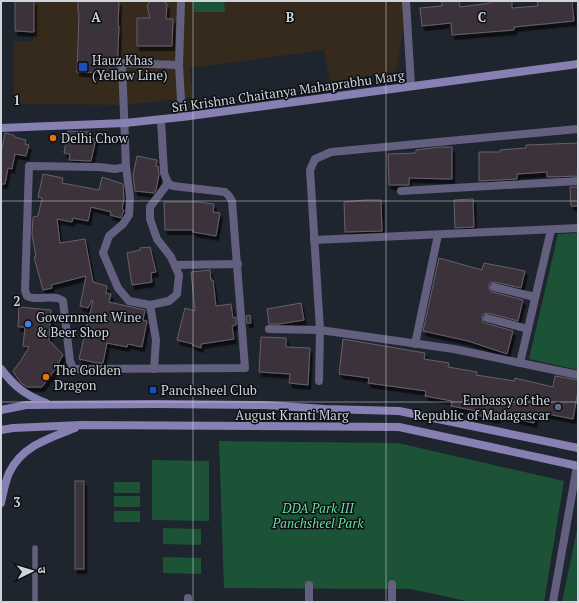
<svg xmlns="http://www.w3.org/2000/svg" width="579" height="603" font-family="'PT Serif','Noto Sans Devanagari',serif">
  <defs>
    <filter id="shadow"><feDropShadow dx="2.5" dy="4.5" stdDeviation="0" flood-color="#0009"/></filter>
  </defs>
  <rect width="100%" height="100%" fill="#1e252e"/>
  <path fill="#352a1b" d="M34,1H408L396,71L330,82L324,50L190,68L193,97L181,99L124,105L14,104V41H33Z"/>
  <g fill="#1c5336">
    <path d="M193,1H224L225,12H194Z"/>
    <path d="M578,233V370L529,359L558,234Z"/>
    <path d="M219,441L398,443L564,481L544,602H471L411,589L224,588Z"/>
    <path d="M152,460L209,461V521L152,520Z"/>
    <rect x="114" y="482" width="26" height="11"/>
    <rect x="114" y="496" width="26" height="11"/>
    <rect x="114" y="511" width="26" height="11"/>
    <path d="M578,525V602H562Z"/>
    <path d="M163,528L201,529V545L163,544Z"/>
    <path d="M163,557L201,558V574L163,573Z"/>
  </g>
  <g fill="#3a323b" stroke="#685f69" filter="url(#shadow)">
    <path d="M15,1H34V32L15,31Z"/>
    <path d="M78,1H119L118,26H119L117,73L77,72L79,13H78Z"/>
    <path d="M150,1H163L167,4L166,19H173L172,46H137V18H150L147,6Z"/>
    <path d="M442,1H459L460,7L491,3V1H512V8L538,6L537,1H572L574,21L514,27V30L452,35L451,23L422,26L420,8L442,6Z"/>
    <path d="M68,131L91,132L90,138L96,139L91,161L69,160L70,154L64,153Z"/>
    <path d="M5,133L14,135V137L26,140L25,144L29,145L26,156L15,154L12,169L8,168L5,184H1V154Z"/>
    <path d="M578,143V176L547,177V172L517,174V179L479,181V152H500V150L526,148V145Z"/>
    <path d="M440,147H452V179L409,178V185H389L388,154L416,153V150Z"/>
    <path d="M137,156L157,160L156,166H158L159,175L156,190L154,193L135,191L133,175Z"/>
    <path d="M43,174L63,178L62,183L99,190L102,177L123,184L124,199L122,209L124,210L121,218L110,215L111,212L91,207L88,221L73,218L72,222L57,219L60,243L85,239L93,282L107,286L106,293L111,294L109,302L145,310L143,320L147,321L142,347L128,344L127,347L107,343L103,363H97L79,359L93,301L92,300L88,308L80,306L86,276L51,285L52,288L43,290L34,257H36L32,234L33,217L38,216L42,198L38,197Z"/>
    <path d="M570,187H578V206H571Z"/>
    <path d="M473,199L474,227L455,228L454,200Z"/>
    <path d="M365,200H381L382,231L345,232L344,202Z"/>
    <path d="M164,202H198L214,204L213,212L220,213L216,236L193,232L194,230H165Z"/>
    <path d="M150,247L156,272L151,273L152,282L132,285L127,253L140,250V248Z"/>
    <path d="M439,258L482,270L484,263L525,271L521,288L495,282L490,283L489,286L490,291L492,292L523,300L518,321L488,313L483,314L482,317L483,322L485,323L513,331L507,354L468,341L423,331Z"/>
    <path d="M210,270L211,280H213L216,306L231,304L233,318L236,317V325L232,326L234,339L201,344V348L192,345L193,344L177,340L185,308L195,311L191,272Z"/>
    <path d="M301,303L304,320L279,324H269L267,309Z"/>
    <path d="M19,307L51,310L49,340L63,355L54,371L42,387H27L21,383L13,371L20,362L29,347L23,346L25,327H18Z"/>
    <path d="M250,315L251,323H247L246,316Z"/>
    <path d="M261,337L286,338V347L310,348L308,385L289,383L290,374L259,372Z"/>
    <path d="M343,339L425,353L424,359L449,363L448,367L477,372L476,375L514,381L515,378L553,387L555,376L578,380V391L573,419L537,412L534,423L498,415L497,419L476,415L477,411L451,406L452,401L425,396L426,391L368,383L369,378L339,374Z"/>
    <rect x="75" y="481" width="9" height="88"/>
  </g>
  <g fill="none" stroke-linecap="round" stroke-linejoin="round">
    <path stroke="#63607f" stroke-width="5.5" d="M35,548V602"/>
    <g stroke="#63607f" stroke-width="8">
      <path d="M181,1L179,65L182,117"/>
      <path d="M406,1L411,86"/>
      <path d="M126,167L115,169L99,167L29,166L25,290L27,296C38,302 54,293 63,301L70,361L73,368L76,369L245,368L232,201L229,196L225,192L173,186L168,183L164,173L161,120"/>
      <path d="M168,183L150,207V219L157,239L171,257L179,275L177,294L169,301L150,305L129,301L118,288L103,253L109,236L123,224L129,215L130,197L126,167L122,63L179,65"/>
      <path d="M401,191L578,181"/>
      <path d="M314,240L578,228"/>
      <path d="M175,265L238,264"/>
      <path d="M494,287L535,297"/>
      <path d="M150,305L156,340L154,369"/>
      <path d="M487,318L528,329"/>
      <path d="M269,329L320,330L454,349L578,375"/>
      <path d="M415,344L438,235"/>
      <path d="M520,363L551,230"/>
      <path d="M319,381L320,330L310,170L315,159L331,152L578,129"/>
      <path d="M392,584V602"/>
      <path d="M309,585V602"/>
      <path d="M188,598V602"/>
      <path d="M553,602L577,466"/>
    </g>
    <g stroke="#8781b3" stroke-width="8">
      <path d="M1,128L125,123L182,117L578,64"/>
      <path d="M1,369C14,386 25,395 46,403"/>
      <path d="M1,410L26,405L156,404L265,405L325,409L399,411L578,448"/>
      <path d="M1,430L13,428L81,425L399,427L578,466"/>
      <path d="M1,503C3,493 5,483 9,473C22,446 49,438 75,428"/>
    </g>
  </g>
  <path fill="none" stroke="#cfd4da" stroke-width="1" stroke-opacity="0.55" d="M193,1V602M386,1V602M1,201H578M1,402H578"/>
  <g fill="#1a4fb4" stroke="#0b0e12" stroke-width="1.5">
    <rect x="78" y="62" width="10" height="10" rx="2"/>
    <rect x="149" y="386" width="8" height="8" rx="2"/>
  </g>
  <g fill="#e8710a" stroke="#0b0e12" stroke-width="1.5">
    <circle cx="53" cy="138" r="4"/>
    <circle cx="46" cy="377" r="4"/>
  </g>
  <circle fill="#3f7fe0" stroke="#0b0e12" stroke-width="1.5" cx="28" cy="324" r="4"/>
  <circle fill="#5c6f8a" stroke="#0b0e12" stroke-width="1.5" cx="558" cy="407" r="4"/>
  <g text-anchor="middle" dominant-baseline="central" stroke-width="3" stroke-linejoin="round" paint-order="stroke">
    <g font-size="13" fill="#cfd4da" stroke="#0b0e12" text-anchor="start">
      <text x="92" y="60">Hauz Khas<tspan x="92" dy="15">(Yellow Line)</tspan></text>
      <text x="61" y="138">Delhi Chow</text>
      <text x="36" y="317">Government Wine<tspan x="36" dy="15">&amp; Beer Shop</tspan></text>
      <text x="54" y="370">The Golden<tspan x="54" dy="15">Dragon</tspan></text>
      <text x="161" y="390">Panchsheel Club</text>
      <text x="550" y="400" text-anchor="end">Embassy of the<tspan x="550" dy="15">Republic of Madagascar</tspan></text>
    </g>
    <g font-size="13" fill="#cfd4da" stroke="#0b0e12">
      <text transform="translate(288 91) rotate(-8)">Sri Krishna Chaitanya Mahaprabhu Marg</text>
      <text x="292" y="415">August Kranti Marg</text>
    </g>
    <g font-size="13" font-style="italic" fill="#6add9e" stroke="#0b0e12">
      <text x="318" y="508">DDA Park III<tspan x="318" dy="15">Panchsheel Park</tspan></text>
    </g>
  </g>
  <g font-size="13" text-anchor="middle" font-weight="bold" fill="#cfd4da" stroke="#0b0e12" stroke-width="3" stroke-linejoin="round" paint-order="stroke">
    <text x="96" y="22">A</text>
    <text x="290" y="22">B</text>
    <text x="482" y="22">C</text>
    <text x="17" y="105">1</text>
    <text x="17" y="306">2</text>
    <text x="17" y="507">3</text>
  </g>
  <rect width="579" height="603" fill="none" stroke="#cfd4da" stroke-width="4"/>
  <g transform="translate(32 571) rotate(85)" stroke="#0b0e12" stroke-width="3" paint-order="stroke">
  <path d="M0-3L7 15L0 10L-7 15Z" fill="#cfd4da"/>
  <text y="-6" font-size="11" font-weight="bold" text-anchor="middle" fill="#cfd4da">उ</text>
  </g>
</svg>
